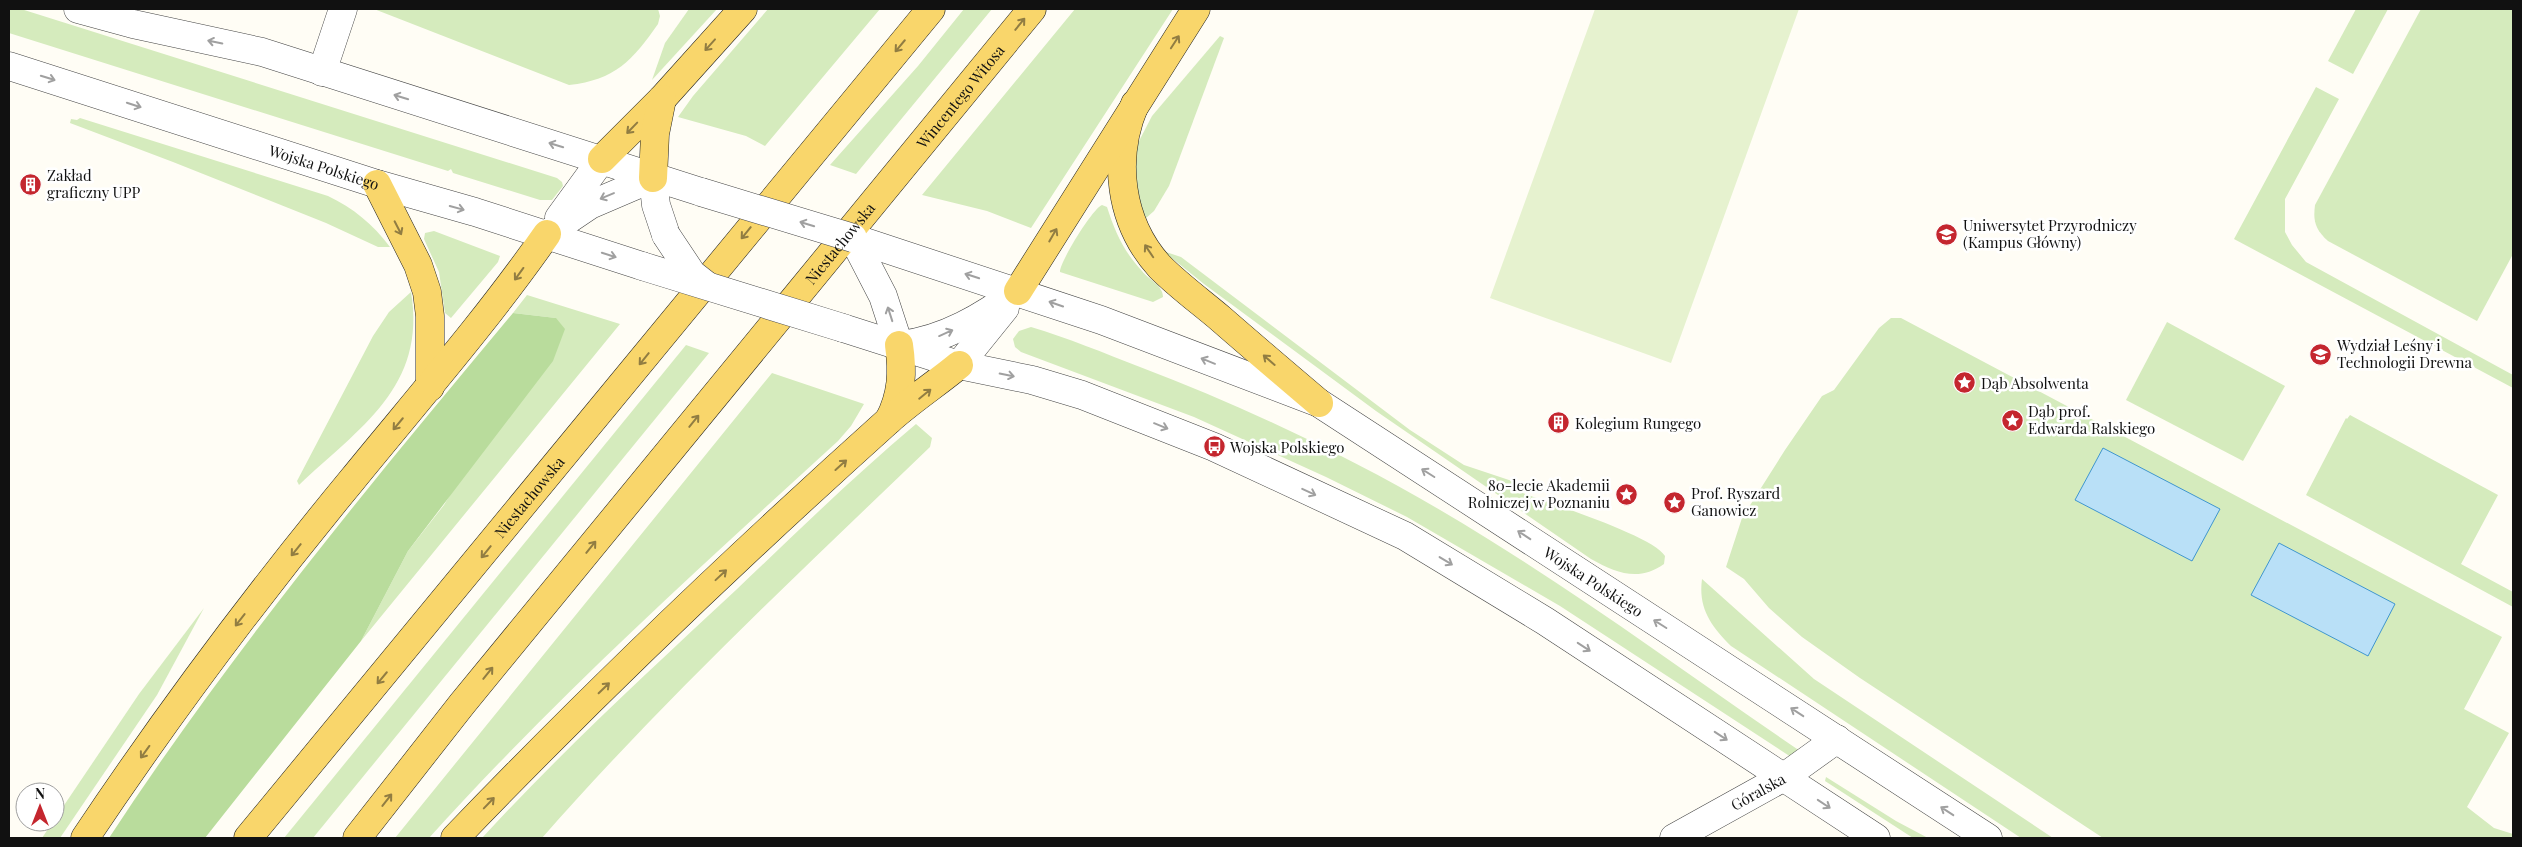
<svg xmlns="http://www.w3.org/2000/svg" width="2522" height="847" font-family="'Playfair Display',serif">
  <rect width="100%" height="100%" fill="#fffdf5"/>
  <g fill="#d5ebbd">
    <path d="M9,9H21L557,178L562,182L563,186L552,200H540L453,173L451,169L448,171L9,33Z"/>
    <path d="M374,9H658L660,16L658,24C633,60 615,80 569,85Z"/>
    <path d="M689,9H717L652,80L665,43Z"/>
    <path d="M768,9H880L765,146L746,136L678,117L693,96Z"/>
    <path d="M964,9H992L856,174L830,165L918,66Z"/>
    <path d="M1075,9H1173L1031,228L987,211L922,195Z"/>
    <path d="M2356,9H2388L2353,74L2328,61Z"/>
    <path d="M2421,9H2513V254L2477,321L2328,241C2315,229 2313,221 2315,205Z"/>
    <path d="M1220,36L1224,38L1169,186L1154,211L1146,218L1137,203L1134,157L1138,143L1152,116Z"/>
    <path d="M2316,87L2339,99L2285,199V232L2292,245L2306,262L2513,375V388L2234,239Z"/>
    <path d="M80,118L328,196C353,208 373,224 390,247H378L326,223L173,162L70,123L71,119L77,120Z"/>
    <path d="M1102,205L1107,207C1115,232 1124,252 1142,271C1149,280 1163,285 1163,297L1153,302L1060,272C1059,263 1093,208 1102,205Z"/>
    <path d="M434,231L500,256L498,262L451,318L445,313L439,272L424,239L425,233Z"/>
    <path d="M1163,251L1181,257L1410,430L1464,465L1512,481L1520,492C1546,502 1654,536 1665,556L1664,564C1639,582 1616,573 1591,559L1376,411L1204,284Z"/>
    <path d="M411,292C427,387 359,428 299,485L297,481L373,336L389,312Z"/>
    <path d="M527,295L620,324L361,641L408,551L444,505L556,318L513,313Z"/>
    <path d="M1891,318H1901L2502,637L2464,709L2509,733L2467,807L2494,828L2513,834V838H2103L1860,678L1802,637L1769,608L1744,579L1726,567L1742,518L1785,450L1822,396L1834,390L1879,328Z"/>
    <path d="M2167,322L2285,386L2243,461L2126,400Z"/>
    <path d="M1031,327C1068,338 1104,353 1140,367C1261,413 1378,470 1488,539C1595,605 1696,680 1800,751L1791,757L1560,606L1407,517L1326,477L1194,417L1021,352L1015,347L1013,339L1019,331Z"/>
    <path d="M686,345L709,353L313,838H284Z"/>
    <path d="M772,373L864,404L851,426L838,441C698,569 556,697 429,838H395Z"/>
    <path d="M2350,415L2498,495L2461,564L2513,592V607L2306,495L2346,418L2347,419Z"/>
    <path d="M916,424L932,438L930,447C798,574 663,700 542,838H482C562,751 649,671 736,590C795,534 853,477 916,424Z"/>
    <path d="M1702,579L1814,679L2053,838H2021L1731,646C1711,626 1698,608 1702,579Z"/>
    <path d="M204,608L157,695L60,838H42L139,694Z"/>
    <path d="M1826,777L1896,821L1928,838H1913L1825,781Z"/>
  </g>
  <path fill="#b9dc9c" d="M513,313L556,318L565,329L553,361L408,551L361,641L205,838H109C230,653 371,483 513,313Z"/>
  <path fill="#e6f2cf" d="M1595,9H1799L1671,363L1490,298Z"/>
  <g fill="#b9e0f7" stroke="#3f96cf">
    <path d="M2103,448L2220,509L2192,561L2075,500Z"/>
    <path d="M2279,543L2395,604L2368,656L2251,595Z"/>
  </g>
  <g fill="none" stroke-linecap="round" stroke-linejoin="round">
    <defs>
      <g id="minor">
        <path d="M78,9L133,24L262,52L701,192"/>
        <path id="s1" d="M9,66L377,184L475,212L642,266"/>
        <path d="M322,72L343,9"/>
        <path d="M653,178L656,205L666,235"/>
        <path d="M559,218L602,159"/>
        <path d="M547,234L590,205L653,178"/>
        <path id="s2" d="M853,238L1101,320L1319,403L1988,838"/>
        <path d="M853,238L883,296L899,345"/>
        <path d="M843,328L959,365L1032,380L1082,395L1214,447L1405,536L1545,621L1876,838"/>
        <path d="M901,345C944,340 983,317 1018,291"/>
        <path d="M959,365L1005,308"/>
        <path id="s3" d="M1674,838L1784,777L1837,739"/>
      </g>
      <g id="major">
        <path d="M1135,104C1112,158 1119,222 1160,267C1179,286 1201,302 1221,319C1253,347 1286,375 1319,403"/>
        <path d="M602,159L662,99L743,9"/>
        <path d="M653,178L655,134L662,99"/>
        <path d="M377,184L418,265L427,292L430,316V387"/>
        <path d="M1018,291L1196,9"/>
        <path d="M889,420C902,395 903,372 899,345"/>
        <path d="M85,838C168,714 257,595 352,480C418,399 487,320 547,234"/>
        <path id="s4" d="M248,838L931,9"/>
        <path id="s5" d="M357,838L462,704L1032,9"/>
        <path d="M455,838C594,693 739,555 888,421C910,401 936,384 959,365"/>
      </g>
    </defs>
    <use href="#minor" stroke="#444" stroke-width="29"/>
    <use href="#major" stroke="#222" stroke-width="29"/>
    <use href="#minor" stroke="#fff" stroke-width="28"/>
    <use href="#major" stroke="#f9d66b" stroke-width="28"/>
    <defs>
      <g id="minor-bridge">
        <path d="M701,192L853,238"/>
        <path d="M666,235L692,274L706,285"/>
        <path d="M642,266L843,328"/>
      </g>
    </defs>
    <use href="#minor-bridge" stroke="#444" stroke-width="29" stroke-linecap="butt"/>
    <use href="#minor-bridge" stroke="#fff" stroke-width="28"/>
  </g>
  <defs><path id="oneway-shaft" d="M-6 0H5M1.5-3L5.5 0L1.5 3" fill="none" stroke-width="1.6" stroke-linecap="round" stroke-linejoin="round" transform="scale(1.25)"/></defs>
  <g stroke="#917d42">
    <use href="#oneway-shaft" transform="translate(1020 24) rotate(-51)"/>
    <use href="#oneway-shaft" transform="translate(1175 42) rotate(-57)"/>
    <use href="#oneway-shaft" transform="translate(710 45) rotate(132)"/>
    <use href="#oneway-shaft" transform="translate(900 46) rotate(130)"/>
    <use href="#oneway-shaft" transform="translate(632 128) rotate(134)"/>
    <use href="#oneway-shaft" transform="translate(398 228) rotate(63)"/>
    <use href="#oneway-shaft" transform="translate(746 233) rotate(129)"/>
    <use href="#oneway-shaft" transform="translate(1053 235) rotate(-60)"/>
    <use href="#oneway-shaft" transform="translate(1149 251) rotate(-124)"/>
    <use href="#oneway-shaft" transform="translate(519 274) rotate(126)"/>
    <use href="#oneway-shaft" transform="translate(644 359) rotate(129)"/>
    <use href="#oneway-shaft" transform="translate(1269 360) rotate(-139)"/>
    <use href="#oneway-shaft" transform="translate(925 394) rotate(-39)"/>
    <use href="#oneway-shaft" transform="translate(694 421) rotate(-51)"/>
    <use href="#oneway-shaft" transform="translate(398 424) rotate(130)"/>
    <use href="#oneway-shaft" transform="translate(841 465) rotate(-42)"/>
    <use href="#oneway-shaft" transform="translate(591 547) rotate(-51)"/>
    <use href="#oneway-shaft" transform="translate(296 550) rotate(129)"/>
    <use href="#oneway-shaft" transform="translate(486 552) rotate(129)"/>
    <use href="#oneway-shaft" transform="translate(721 575) rotate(-43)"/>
    <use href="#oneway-shaft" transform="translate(240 620) rotate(128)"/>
    <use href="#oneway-shaft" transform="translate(488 673) rotate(-51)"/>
    <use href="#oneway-shaft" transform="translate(382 678) rotate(130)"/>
    <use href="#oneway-shaft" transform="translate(604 688) rotate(-44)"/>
    <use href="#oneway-shaft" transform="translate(145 752) rotate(126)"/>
    <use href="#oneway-shaft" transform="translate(387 800) rotate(-52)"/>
    <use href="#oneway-shaft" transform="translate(489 803) rotate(-46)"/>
  </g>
  <g stroke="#a0a0a0">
    <use href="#oneway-shaft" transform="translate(215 42) rotate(-168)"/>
    <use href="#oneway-shaft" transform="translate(48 78) rotate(17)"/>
    <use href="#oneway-shaft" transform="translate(401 97) rotate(-163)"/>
    <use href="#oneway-shaft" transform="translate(134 105) rotate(18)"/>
    <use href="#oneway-shaft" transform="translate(556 145) rotate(-163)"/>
    <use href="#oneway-shaft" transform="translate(607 196) rotate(157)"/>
    <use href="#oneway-shaft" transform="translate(457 208) rotate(15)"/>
    <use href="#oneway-shaft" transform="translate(807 224) rotate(-163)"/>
    <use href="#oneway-shaft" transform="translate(609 255) rotate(18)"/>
    <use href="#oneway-shaft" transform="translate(972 276) rotate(-162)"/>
    <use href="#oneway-shaft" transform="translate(1056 304) rotate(-161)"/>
    <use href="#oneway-shaft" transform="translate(890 314) rotate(-108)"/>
    <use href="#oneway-shaft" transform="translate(946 333) rotate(-24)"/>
    <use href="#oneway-shaft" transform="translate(1208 361) rotate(-158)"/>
    <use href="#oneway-shaft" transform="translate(1007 375) rotate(11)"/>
    <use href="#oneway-shaft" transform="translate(1161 426) rotate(22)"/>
    <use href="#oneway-shaft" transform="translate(1428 473) rotate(-148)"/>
    <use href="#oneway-shaft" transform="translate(1309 492) rotate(25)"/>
    <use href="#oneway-shaft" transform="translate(1524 535) rotate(-147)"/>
    <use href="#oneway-shaft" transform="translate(1446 561) rotate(31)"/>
    <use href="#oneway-shaft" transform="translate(1660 624) rotate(-148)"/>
    <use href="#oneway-shaft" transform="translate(1584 647) rotate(33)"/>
    <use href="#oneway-shaft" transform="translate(1797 712) rotate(-147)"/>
    <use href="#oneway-shaft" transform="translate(1721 736) rotate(33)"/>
    <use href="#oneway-shaft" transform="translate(1824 804) rotate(34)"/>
    <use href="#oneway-shaft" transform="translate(1947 811) rotate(-147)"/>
  </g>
  <defs>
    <symbol id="building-disc" viewBox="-11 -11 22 22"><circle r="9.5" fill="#c4262e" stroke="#fff"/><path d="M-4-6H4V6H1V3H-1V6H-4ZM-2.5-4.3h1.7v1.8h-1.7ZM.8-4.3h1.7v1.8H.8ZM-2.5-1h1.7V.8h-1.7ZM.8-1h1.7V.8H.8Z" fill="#fff"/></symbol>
    <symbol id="university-disc" viewBox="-11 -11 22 22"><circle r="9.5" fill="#c4262e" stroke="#fff"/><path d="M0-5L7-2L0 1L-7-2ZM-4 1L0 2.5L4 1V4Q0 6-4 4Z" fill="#fff"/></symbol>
    <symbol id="sight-disc" viewBox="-11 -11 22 22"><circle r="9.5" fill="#c4262e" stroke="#fff"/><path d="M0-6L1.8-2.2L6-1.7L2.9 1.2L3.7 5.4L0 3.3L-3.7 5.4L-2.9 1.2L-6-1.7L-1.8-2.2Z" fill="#fff"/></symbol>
    <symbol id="bus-disc" viewBox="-11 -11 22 22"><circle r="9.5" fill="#c4262e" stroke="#fff"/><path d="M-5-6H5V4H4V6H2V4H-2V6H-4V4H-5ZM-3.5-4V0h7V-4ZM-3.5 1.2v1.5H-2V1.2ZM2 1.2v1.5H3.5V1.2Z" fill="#fff"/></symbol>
  </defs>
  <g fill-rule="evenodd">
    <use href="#building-disc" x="18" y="172" width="25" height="25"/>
    <use href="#university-disc" x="1934" y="222" width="25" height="25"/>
    <use href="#university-disc" x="2308" y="342" width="25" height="25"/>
    <use href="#sight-disc" x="1952" y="370" width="25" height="25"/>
    <use href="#sight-disc" x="2000" y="408" width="25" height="25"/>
    <use href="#building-disc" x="1546" y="410" width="25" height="25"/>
    <use href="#bus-disc" x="1202" y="434" width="25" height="25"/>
    <use href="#sight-disc" x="1614" y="482" width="25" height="25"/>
    <use href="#sight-disc" x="1662" y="490" width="25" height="25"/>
  </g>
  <g text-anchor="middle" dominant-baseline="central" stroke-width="5" stroke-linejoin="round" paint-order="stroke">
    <g font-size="15" fill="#111" stroke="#fff">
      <text stroke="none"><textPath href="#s5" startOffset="956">Wincentego Witosa</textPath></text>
      <text stroke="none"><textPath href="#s1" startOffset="331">Wojska Polskiego</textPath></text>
      <text stroke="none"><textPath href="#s5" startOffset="766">Niestachowska</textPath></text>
      <text stroke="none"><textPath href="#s4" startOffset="442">Niestachowska</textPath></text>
      <text stroke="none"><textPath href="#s2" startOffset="822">Wojska Polskiego</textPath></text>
      <text stroke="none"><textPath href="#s3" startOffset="96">Góralska</textPath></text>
    </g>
    <g font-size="15" fill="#111" stroke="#fff" text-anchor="start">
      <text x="47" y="175">Zakład<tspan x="47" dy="17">graficzny UPP</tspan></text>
      <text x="1963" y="225">Uniwersytet Przyrodniczy<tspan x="1963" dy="17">(Kampus Główny)</tspan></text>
      <text x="2337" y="345">Wydział Leśny i<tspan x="2337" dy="17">Technologii Drewna</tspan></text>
      <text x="1981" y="383">Dąb Absolwenta</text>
      <text x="2028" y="411">Dąb prof.<tspan x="2028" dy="17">Edwarda Ralskiego</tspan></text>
      <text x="1575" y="423">Kolegium Rungego</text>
      <text x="1230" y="447">Wojska Polskiego</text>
      <text x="1610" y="485" text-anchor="end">80-lecie Akademii<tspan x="1610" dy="17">Rolniczej w Poznaniu</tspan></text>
      <text x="1691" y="493">Prof. Ryszard<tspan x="1691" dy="17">Ganowicz</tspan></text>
    </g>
  </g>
  <rect width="2522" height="847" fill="none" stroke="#111111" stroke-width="20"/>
  <g transform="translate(40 807)"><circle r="24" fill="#ffffff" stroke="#a0a0a0"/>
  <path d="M0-4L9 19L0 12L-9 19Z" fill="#c4262e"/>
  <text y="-8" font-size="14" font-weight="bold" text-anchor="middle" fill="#111111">N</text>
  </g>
</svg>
